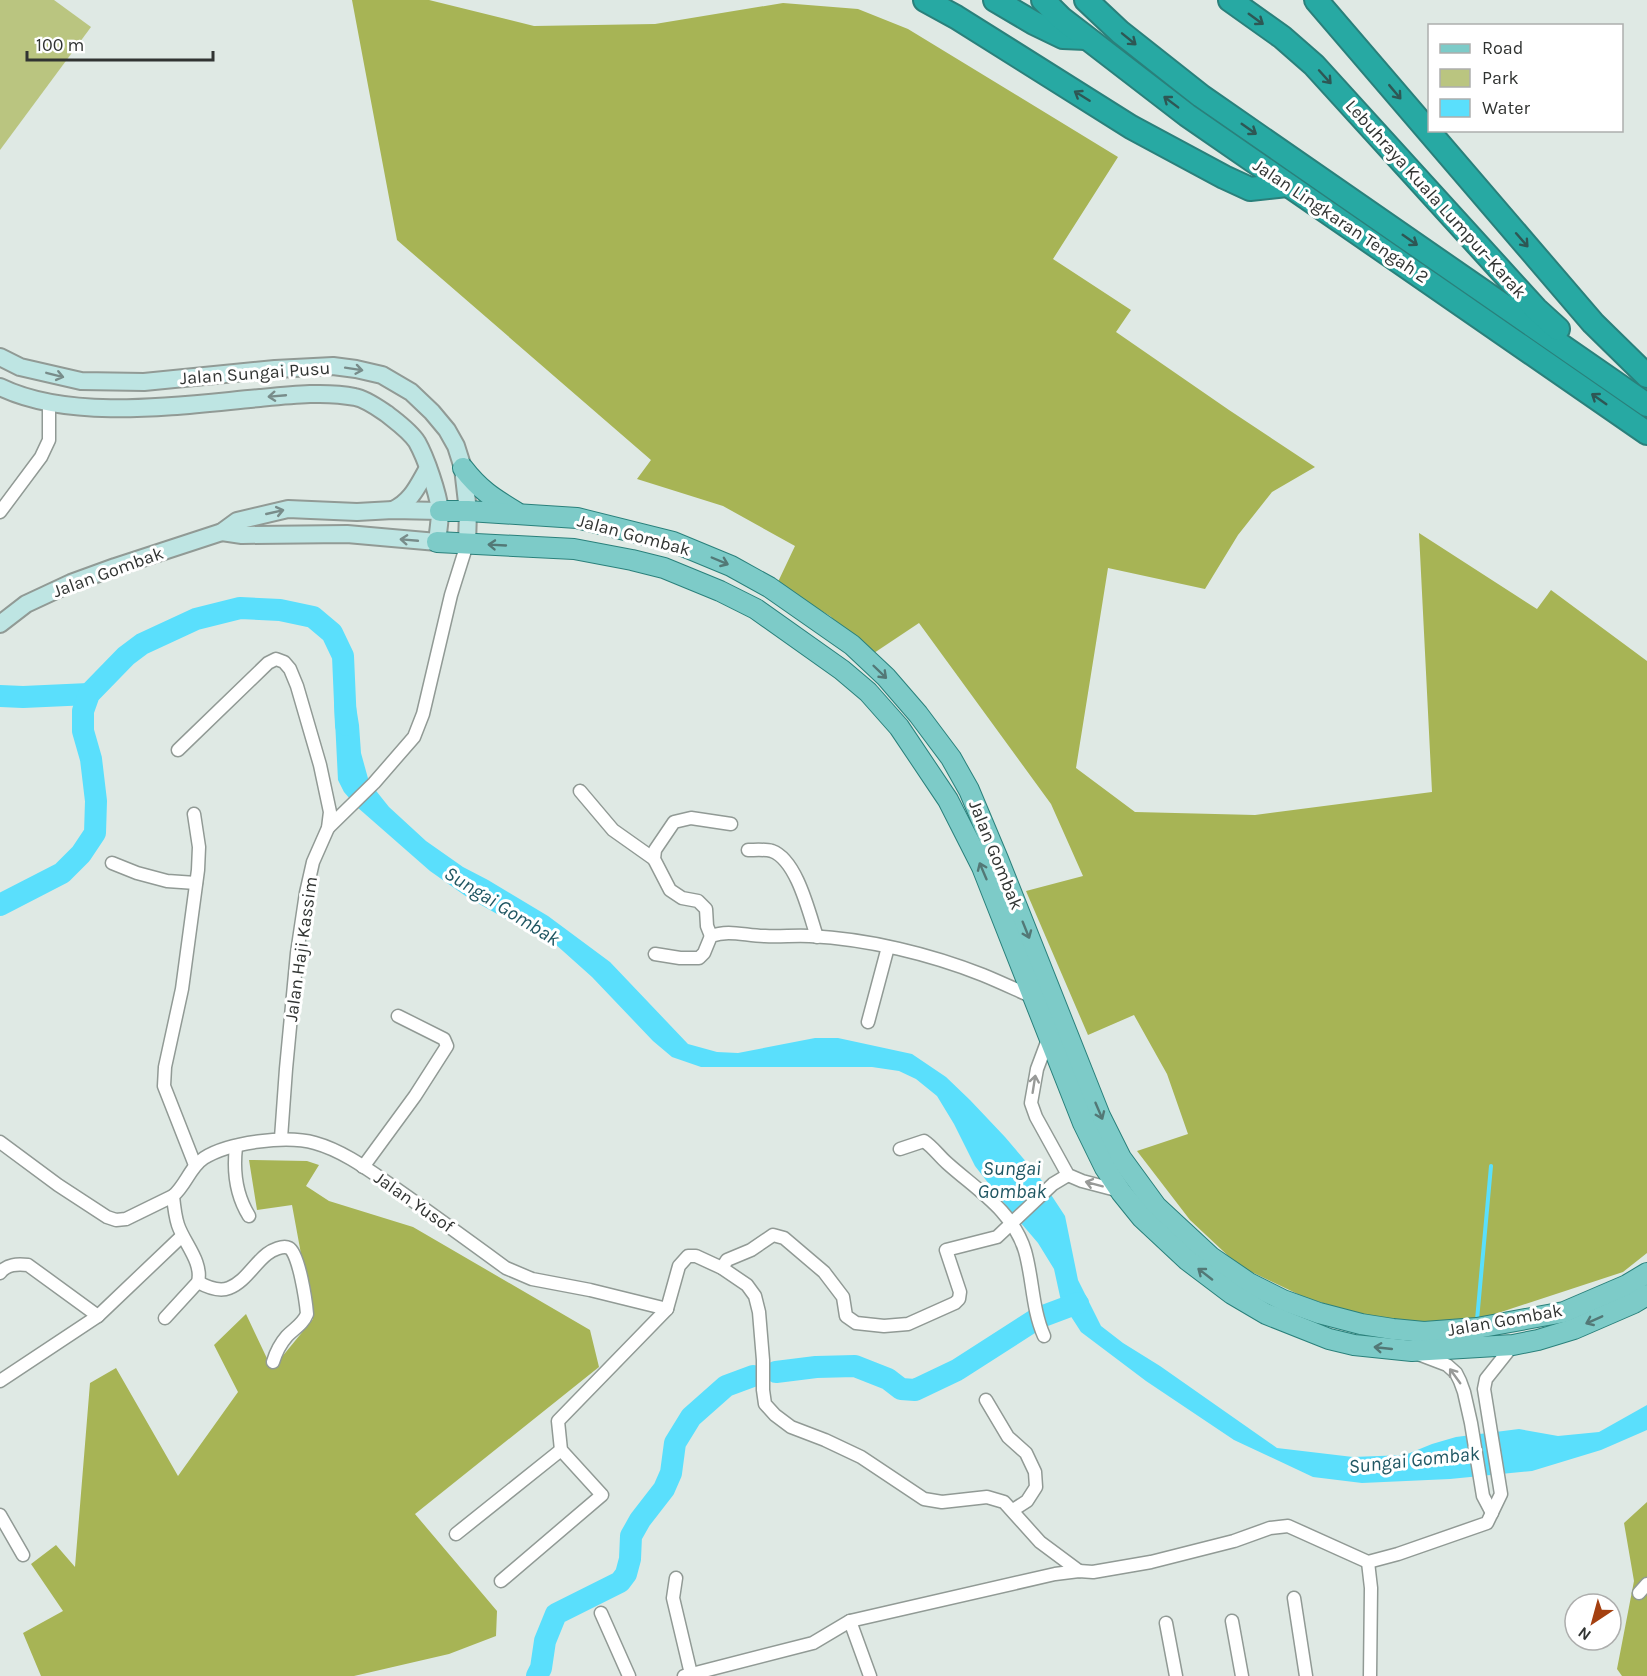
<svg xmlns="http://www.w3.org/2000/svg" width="1647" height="1676" font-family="Karla,sans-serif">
  <rect width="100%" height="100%" fill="#dfe9e4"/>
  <path fill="#bac580" d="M0,0H54L91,27L0,150Z"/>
  <g fill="#a7b455">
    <path d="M352,0H429L534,26L655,24L783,3L858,9L908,29L1118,157L1053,259L1131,310L1116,332L1229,410L1315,467L1272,492L1238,535L1205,589L1108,568L1076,768L1135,812L1255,815L1432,792L1419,533L1537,609L1551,590L1647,661V1253L1623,1272L1486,1317L1398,1325L1306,1298L1239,1266L1190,1220L1137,1151L1188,1134L1167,1074L1134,1015L1088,1035L1026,891L1083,876L1051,804L919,623L871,655L830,616L777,584L795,546L723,506L637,479L651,460L397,240Z"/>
    <path d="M249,1160L307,1161L319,1165L306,1186L329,1201L413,1227L590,1330L599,1367L415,1514L497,1611L496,1636L449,1654L354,1676H41L23,1633L63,1611L31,1564L56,1545L75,1567L90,1383L116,1368L178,1476L238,1392L214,1345L246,1314L272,1369L313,1319L292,1205L257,1210Z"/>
    <path d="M1647,1502V1676H1622L1617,1669L1634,1581L1624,1523Z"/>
  </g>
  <path fill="#5adffc" d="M354,694L359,725L361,753L369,782L389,807L426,841L463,867L488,880L548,916L610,962L688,1044L717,1052L738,1053L815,1038H838L912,1054L946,1077L970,1100L1005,1137L1040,1178L1065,1216L1078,1280L1101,1326L1123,1343L1160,1366L1277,1448L1353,1457L1405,1455L1432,1444L1456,1437L1519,1429L1558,1436L1599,1432L1647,1405V1430L1601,1450L1532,1471L1450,1479L1362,1483L1313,1477L1234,1440L1146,1381L1081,1332L1061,1301L1054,1269L1038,1243L1003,1202L975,1166L954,1124L937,1096L916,1079L899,1071L872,1067H701L672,1057L653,1041L592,977L554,943L506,919L467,897L430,871L357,807L344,792L338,780L334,700Z"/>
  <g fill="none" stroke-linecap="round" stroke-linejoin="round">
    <path stroke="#5adffc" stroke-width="4" d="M1477,1320L1491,1166"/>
    <g stroke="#5adffc" stroke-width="22">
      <path d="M0,696L23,697L89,694"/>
      <path d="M0,905L62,873L81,854L95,833L96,801L91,759L83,731V711L89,694L126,656L142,644L196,619L240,608L280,610L313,617L332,633L343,656L346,725"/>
      <path d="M776,1372L816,1367L855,1366L888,1379L901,1389L915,1390L957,1370L1038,1318L1078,1303"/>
      <path d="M537,1676L541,1668L545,1641L556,1614L620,1582L626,1574L630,1559L631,1536L640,1520L664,1489L671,1473L675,1443L691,1417L726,1386L753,1376"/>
    </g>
    <defs>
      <g id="street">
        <path d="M0,512L41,457L49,440V403"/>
        <path d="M178,750L268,663L276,659L284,662L290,669L297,686L320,765L330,812L328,828L313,862L306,893L297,953L286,1069L281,1138"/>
        <path d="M580,791L613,830L654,859"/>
        <path d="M194,814L199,847L198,870L182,989L165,1067L164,1086L195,1165"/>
        <path d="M328,828L374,783L414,737L423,714L451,595L467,544"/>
        <path d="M748,850C755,850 765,849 772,851C797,860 809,913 817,937"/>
        <path d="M112,863L137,873L167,881L196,883"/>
        <path d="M711,936L707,926L706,909L698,901L682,898L670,890L654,859L655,850L674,822L691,818L731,824"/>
        <path d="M655,954L680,958H699L704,953L711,936C729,929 746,936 765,936C780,937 795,935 810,936C868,939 930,954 983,975C1000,982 1017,990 1033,997"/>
        <path d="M868,1022L888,947"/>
        <path d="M1049,1037L1037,1069L1031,1103L1036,1117L1068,1175L1082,1181L1120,1191"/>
        <path d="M0,1142L58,1185L107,1217L116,1220L126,1219L173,1196"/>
        <path d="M236,1147C233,1172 236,1195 249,1216"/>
        <path d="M900,1149L924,1141C933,1147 939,1156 947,1163C977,1190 1013,1211 1025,1251C1033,1279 1032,1309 1044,1336"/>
        <path d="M363,1167L415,1096L447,1046L444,1039L398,1016"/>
        <path d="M722,1268L727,1260L751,1250L773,1235L784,1238L824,1272L843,1297L846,1316L856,1323L884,1326L908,1324L955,1303L959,1299L960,1292L946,1250L997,1237L1053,1184L1068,1175"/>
        <path d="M0,1273C7,1264 17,1264 28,1265L98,1316"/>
        <path d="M198,1282C207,1287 219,1292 229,1288C245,1282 254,1264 267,1254C272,1250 283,1245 289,1248C299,1253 306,1302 307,1314C303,1324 295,1328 287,1336C280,1344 276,1352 273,1362"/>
        <path d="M165,1318L198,1282C203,1262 184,1243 178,1225C175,1216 174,1206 173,1196C186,1185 190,1167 204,1158C229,1142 287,1135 315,1143C344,1151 370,1171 395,1188C432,1214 469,1241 506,1268L532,1279L590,1290L667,1309"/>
        <path d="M1418,1354L1447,1365L1456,1373L1460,1381L1464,1392L1471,1423L1483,1496L1492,1513"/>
        <path d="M0,1381L98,1316L182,1236"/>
        <path d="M986,1400L1008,1437L1026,1453L1035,1472L1036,1487L1027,1501L1013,1510"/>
        <path d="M0,1515L23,1555"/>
        <path d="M456,1534L561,1450"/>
        <path d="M1368,1562L1371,1588L1370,1676"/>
        <path d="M676,1578L673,1598L691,1674"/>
        <path d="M501,1581L602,1495L561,1450L558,1421L667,1309L679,1266L688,1256H696L722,1268L747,1285L755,1296L759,1312L763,1360V1390L765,1404L775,1415L791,1427L825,1440L861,1457L924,1499L942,1502L987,1497L1004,1502L1040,1542L1079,1571"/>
        <path d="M1639,1593L1647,1584"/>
        <path d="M1294,1598L1306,1676"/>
        <path d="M601,1613L629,1676"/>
        <path d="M850,1621L870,1676"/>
        <path d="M1232,1621L1242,1676"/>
        <path d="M1166,1623L1176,1676"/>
        <path d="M684,1676L813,1643L850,1621L1055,1574L1079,1571L1093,1572L1151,1562L1234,1541L1270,1528L1288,1526L1368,1562L1398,1554L1487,1523L1501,1494L1484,1389L1486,1379L1513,1345"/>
      </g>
      <g id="secondary">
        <path d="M0,357L20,367L81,381L144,382L275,369L333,366L356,369L382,375L411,392L432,412L447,430L456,446L463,468L468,511L467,544"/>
        <path d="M0,387C72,422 182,405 260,398C290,395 326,391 355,397C366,399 378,408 387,414C397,422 410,431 417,442C426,458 438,493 440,511C440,521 438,532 437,542L347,534L242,535L222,532"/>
        <path d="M393,510C412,501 418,485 428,468"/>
        <path d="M0,624L26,604L71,583L115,567L222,532L237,521L288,509L357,512L393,510L440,511"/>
      </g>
      <g id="primary">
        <path d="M463,468C480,490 493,498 516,512"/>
        <path d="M440,511H468L577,518L673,542L731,566L769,587L852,645L886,677L918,714L951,758L969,790L998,859L1100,1116L1121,1158L1156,1206L1211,1257L1249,1283L1283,1300L1319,1313L1361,1324L1393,1329L1424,1332L1477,1328L1564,1312L1627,1285L1647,1273"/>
        <path d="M437,542L574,549L632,560L664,568L720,591L756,609L842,670L868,692L899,727L948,800L982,867L1083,1123L1105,1168L1121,1192L1142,1218L1187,1260L1232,1294L1266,1314L1329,1339L1354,1345L1412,1351L1513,1345L1538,1340L1574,1329L1634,1303L1647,1295"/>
      </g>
      <g id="highway">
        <path d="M925,0L956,17L1131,127L1224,177L1250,189L1287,185"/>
        <path d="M995,0L1034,23L1063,37L1086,38"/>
        <path d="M1043,0L1061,18L1087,38L1187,115L1647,433"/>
        <path d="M1086,0L1120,32L1201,96L1647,405"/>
        <path d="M1230,0L1282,37L1314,65L1536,309L1558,329"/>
        <path d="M1316,0L1593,323L1647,376"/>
      </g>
    </defs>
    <use href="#street" stroke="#919a95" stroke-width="15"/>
    <use href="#secondary" stroke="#919a95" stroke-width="20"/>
    <use href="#primary" stroke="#2a807b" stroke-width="22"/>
    <use href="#highway" stroke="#2a807b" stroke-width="26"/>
    <use href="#street" stroke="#fff" stroke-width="12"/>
    <use href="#secondary" stroke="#bee5e3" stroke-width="16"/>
    <use href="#primary" stroke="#7dcbc8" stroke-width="20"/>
    <use href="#highway" stroke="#27a9a3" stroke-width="22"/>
  </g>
  <defs><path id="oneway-shaft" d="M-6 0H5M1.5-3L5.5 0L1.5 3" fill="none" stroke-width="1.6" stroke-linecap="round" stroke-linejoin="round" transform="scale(1.5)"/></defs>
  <g stroke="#2e5754">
    <use href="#oneway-shaft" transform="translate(1256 19) rotate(36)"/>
    <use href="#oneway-shaft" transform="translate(1129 39) rotate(39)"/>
    <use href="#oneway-shaft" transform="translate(1325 77) rotate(48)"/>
    <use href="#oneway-shaft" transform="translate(1395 92) rotate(50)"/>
    <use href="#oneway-shaft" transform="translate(1082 96) rotate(-148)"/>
    <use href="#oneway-shaft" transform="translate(1171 102) rotate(-143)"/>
    <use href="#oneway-shaft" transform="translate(1249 129) rotate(35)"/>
    <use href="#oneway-shaft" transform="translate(1410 240) rotate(35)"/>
    <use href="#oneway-shaft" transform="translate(1522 240) rotate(49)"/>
    <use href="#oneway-shaft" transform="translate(1599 399) rotate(-145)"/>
  </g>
  <g stroke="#788c8a">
    <use href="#oneway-shaft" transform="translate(354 369) rotate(9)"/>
    <use href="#oneway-shaft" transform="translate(55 375) rotate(14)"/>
    <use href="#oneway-shaft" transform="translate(277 396) rotate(175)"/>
    <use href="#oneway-shaft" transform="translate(275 512) rotate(-13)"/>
    <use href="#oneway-shaft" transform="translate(409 540) rotate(-175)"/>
  </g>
  <g stroke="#537876">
    <use href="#oneway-shaft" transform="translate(497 545) rotate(-177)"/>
    <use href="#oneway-shaft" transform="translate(720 561) rotate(23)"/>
    <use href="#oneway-shaft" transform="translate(880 672) rotate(44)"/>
    <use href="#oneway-shaft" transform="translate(983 871) rotate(-113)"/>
    <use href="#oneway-shaft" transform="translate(1026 930) rotate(68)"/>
    <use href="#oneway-shaft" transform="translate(1099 1111) rotate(67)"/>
    <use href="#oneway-shaft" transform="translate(1205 1274) rotate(-142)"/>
    <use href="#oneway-shaft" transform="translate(1594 1320) rotate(156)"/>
    <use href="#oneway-shaft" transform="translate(1383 1348) rotate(-174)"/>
  </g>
  <g stroke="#989a98">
    <use href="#oneway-shaft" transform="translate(1034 1084) rotate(-81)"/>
    <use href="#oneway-shaft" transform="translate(1094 1184) rotate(-165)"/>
    <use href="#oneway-shaft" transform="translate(1455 1376) rotate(-126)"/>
  </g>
  <g text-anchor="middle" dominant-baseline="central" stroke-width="6" stroke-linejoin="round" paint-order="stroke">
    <g font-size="18" fill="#313432" stroke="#fff">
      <text transform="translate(1436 199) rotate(48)">Lebuhraya Kuala Lumpur–Karak</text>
      <text transform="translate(1341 221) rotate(34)">Jalan Lingkaran Tengah 2</text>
      <text transform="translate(255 373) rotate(-4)">Jalan Sungai Pusu</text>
      <text transform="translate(634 535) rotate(15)">Jalan Gombak</text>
      <text transform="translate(108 572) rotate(-20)">Jalan Gombak</text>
      <text transform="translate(996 855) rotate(68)">Jalan Gombak</text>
      <text transform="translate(301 949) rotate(-82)">Jalan Haji Kassim</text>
      <text transform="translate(414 1202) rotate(35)">Jalan Yusof</text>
      <text transform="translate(1505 1320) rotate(-10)">Jalan Gombak</text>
    </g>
    <g font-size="20" font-style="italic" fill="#205763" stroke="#fff">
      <text transform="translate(502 906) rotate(32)">Sungai Gombak</text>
      <text x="1012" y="1168">Sungai<tspan x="1012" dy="23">Gombak</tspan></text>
      <text transform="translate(1414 1460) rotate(-6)">Sungai Gombak</text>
    </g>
  </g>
  <rect x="1428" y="24" width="195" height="108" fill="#ffffff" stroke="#adaead" stroke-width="1.5"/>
  <rect x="1440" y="44" width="30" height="9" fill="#7dcbc8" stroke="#adaead" stroke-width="1.5"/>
  <text x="1482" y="54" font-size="18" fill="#313432">Road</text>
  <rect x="1440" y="69" width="30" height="18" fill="#bac580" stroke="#adaead" stroke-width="1.5"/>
  <text x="1482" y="84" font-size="18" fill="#313432">Park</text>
  <rect x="1440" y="99" width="30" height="18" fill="#5adffc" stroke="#adaead" stroke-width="1.5"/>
  <text x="1482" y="114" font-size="18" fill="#313432">Water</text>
  <g transform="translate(1593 1622) rotate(216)"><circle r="28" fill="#ffffff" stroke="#adaead" stroke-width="1.5"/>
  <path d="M0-4.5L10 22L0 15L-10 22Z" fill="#a44010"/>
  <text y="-9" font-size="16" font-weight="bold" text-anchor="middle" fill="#313432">N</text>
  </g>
  <path d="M27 51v9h186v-9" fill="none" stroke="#313432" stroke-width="3"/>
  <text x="36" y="51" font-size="18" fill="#313432" stroke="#ffffff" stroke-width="4.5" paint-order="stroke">100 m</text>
</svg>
